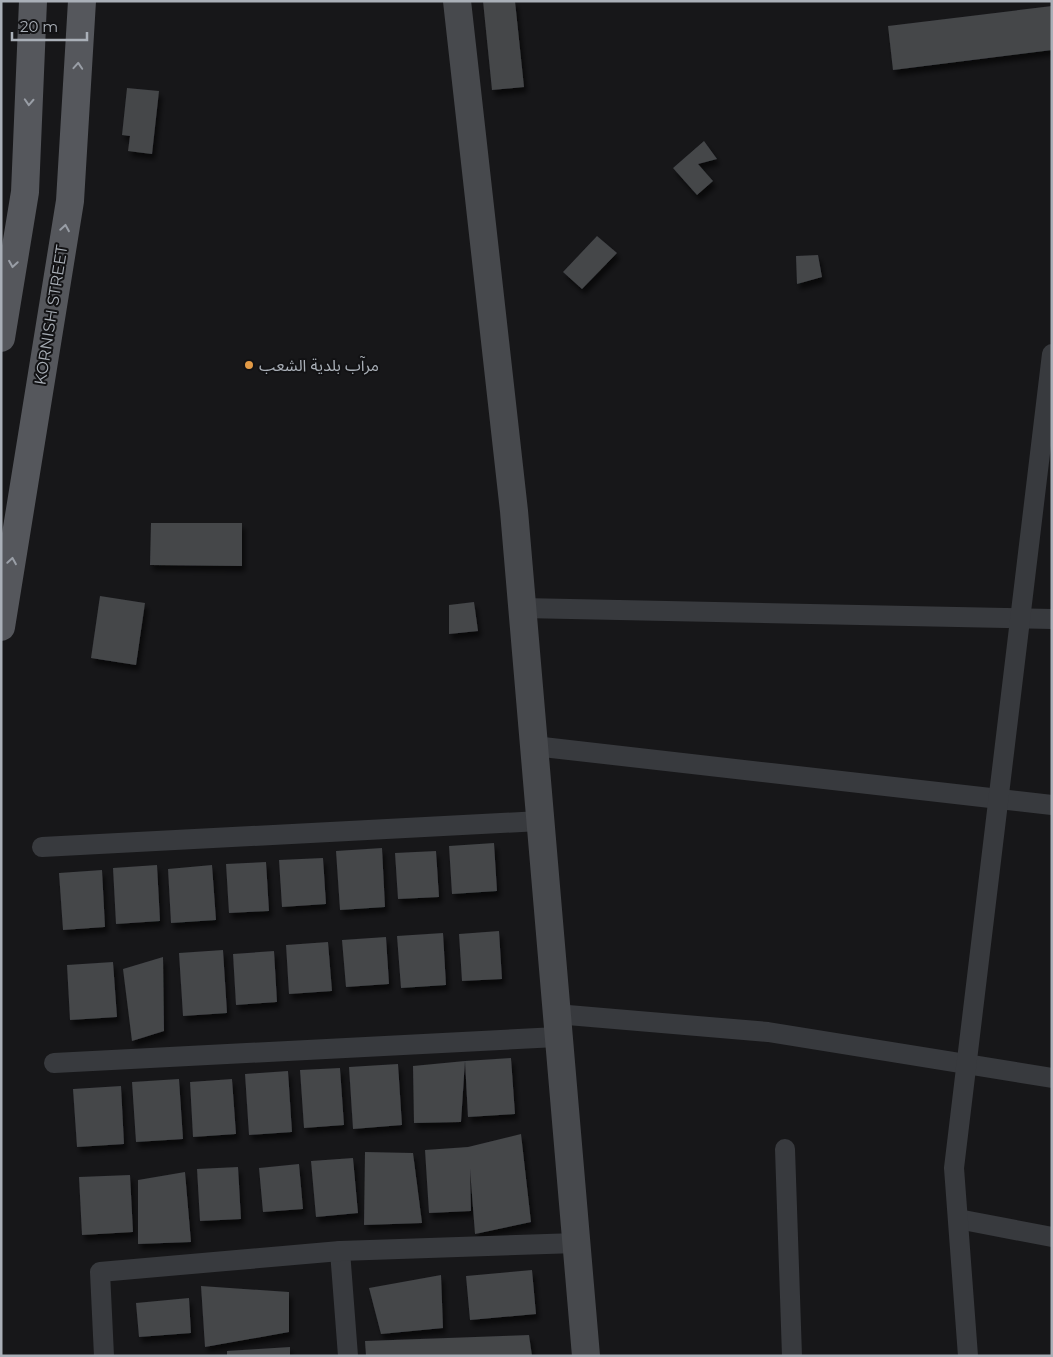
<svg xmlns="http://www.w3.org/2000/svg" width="1053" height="1357" font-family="Montserrat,'Noto Sans Arabic',sans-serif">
  <defs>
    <filter id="shadow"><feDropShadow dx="3" dy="5.5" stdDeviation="2.5" flood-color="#0009"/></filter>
  </defs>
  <rect width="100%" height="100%" fill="#171719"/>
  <g fill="#444649" filter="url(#shadow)">
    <path d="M483,1H515L524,87L492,90Z"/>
    <path d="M1052,6V50L893,70L888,26Z"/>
    <path d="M127,88L159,91L152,154L128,151L130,136L122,135Z"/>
    <path d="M704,141L717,159L698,164L713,181L697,195L673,168Z"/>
    <path d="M597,236L617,253L582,289L563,272Z"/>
    <path d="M818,255L822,277L797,284L796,256Z"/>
    <path d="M151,523H242V566L150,565Z"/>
    <path d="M100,596L145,603L136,665L91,658Z"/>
    <path d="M474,602L478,631L449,634V605Z"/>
    <path d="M494,843L497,891L452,894L449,846Z"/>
    <path d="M382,848L385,907L340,910L336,851Z"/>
    <path d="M436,851L439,897L398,899L395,853Z"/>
    <path d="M323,858L326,904L282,907L279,860Z"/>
    <path d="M266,862L269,911L229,913L226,864Z"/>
    <path d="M157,865L160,921L116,924L113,868Z"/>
    <path d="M212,865L216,920L171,923L168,869Z"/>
    <path d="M102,870L105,927L63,930L59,873Z"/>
    <path d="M499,931L502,979L462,981L459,934Z"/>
    <path d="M443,933L446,985L401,988L397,936Z"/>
    <path d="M386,937L389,984L346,987L342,940Z"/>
    <path d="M328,942L332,991L289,994L286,945Z"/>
    <path d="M223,950L227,1013L183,1016L179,953Z"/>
    <path d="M274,951L277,1002L236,1005L233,954Z"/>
    <path d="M163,957L164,1031L132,1041L123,969Z"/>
    <path d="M113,962L117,1017L70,1020L67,965Z"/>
    <path d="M511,1058L515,1114L468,1117L465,1061Z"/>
    <path d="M465,1061L461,1122L414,1123L413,1066Z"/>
    <path d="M398,1064L402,1125L353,1129L349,1067Z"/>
    <path d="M340,1068L344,1125L304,1128L300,1070Z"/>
    <path d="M288,1071L292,1132L249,1135L245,1074Z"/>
    <path d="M179,1079L183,1139L136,1142L132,1082Z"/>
    <path d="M232,1079L236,1134L193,1137L190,1082Z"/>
    <path d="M121,1086L124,1144L77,1147L73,1089Z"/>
    <path d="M521,1134L531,1222L475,1234L470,1169L471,1211L429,1213L425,1150L468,1147Z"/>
    <path d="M365,1152L413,1153L422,1223L364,1225Z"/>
    <path d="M353,1158L358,1213L316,1217L311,1161Z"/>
    <path d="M299,1164L303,1209L263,1212L259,1168Z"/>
    <path d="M238,1167L241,1219L200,1221L197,1169Z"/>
    <path d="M185,1172L191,1242L138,1244V1180Z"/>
    <path d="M130,1175L133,1232L82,1235L79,1177Z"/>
    <path d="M532,1270L536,1314L470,1320L466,1276Z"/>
    <path d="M441,1275L443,1328L381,1334L369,1288Z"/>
    <path d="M201,1286L289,1292V1332L205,1347Z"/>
    <path d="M189,1298L191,1333L139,1337L136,1303Z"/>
    <path d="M529,1335L532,1356H366L365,1341Z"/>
    <path d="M290,1347V1356H227V1351Z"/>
  </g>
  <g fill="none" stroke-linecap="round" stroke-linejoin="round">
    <g stroke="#383a3e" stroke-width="20">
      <path d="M522,608L1052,619"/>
      <path d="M534,746L1052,805"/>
      <path d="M42,847L540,821"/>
      <path d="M556,1014L768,1032L1052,1078"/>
      <path d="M54,1063L557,1037"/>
      <path d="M785,1149L792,1356"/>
      <path d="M958,1219L1052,1237"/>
      <path d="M340,1251L348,1356"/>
      <path d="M104,1356L100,1272L340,1251L577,1243"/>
      <path d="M968,1356L954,1168L1052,354"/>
    </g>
    <path stroke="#47494d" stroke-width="28" d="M457,1L514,511L586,1356"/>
    <g stroke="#55575c" stroke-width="28">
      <path d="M1,338L25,192L33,1"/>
      <path d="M1,627L70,201L82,1"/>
    </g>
  </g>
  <defs><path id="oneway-chevron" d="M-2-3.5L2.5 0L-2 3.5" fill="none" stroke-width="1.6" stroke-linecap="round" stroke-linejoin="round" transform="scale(1.25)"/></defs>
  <g stroke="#999ea6">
    <use href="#oneway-chevron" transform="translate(78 66) rotate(-86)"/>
    <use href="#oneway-chevron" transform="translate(29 102) rotate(93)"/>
    <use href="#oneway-chevron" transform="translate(65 228) rotate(-81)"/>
    <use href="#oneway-chevron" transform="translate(13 264) rotate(99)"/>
    <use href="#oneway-chevron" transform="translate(12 561) rotate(-81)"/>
  </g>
  <circle fill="#e29a46" stroke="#121214" stroke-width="2" cx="249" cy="365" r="5"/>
  <g text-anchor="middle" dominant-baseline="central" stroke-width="4" stroke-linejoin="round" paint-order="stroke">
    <g font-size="16" fill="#aab0b8" stroke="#121214">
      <text transform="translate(51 315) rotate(-81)">KORNISH STREET</text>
    </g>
    <g font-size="16" fill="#aab0b8" stroke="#121214" text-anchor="start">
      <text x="259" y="365">مرآب بلدية الشعب</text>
    </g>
  </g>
  <rect width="1053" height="1357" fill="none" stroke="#aab0b8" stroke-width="5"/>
  <path d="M12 32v8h75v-8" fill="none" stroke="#aab0b8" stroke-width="2.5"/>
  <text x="20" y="32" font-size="15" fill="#aab0b8" stroke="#121214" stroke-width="4" paint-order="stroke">20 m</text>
</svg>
